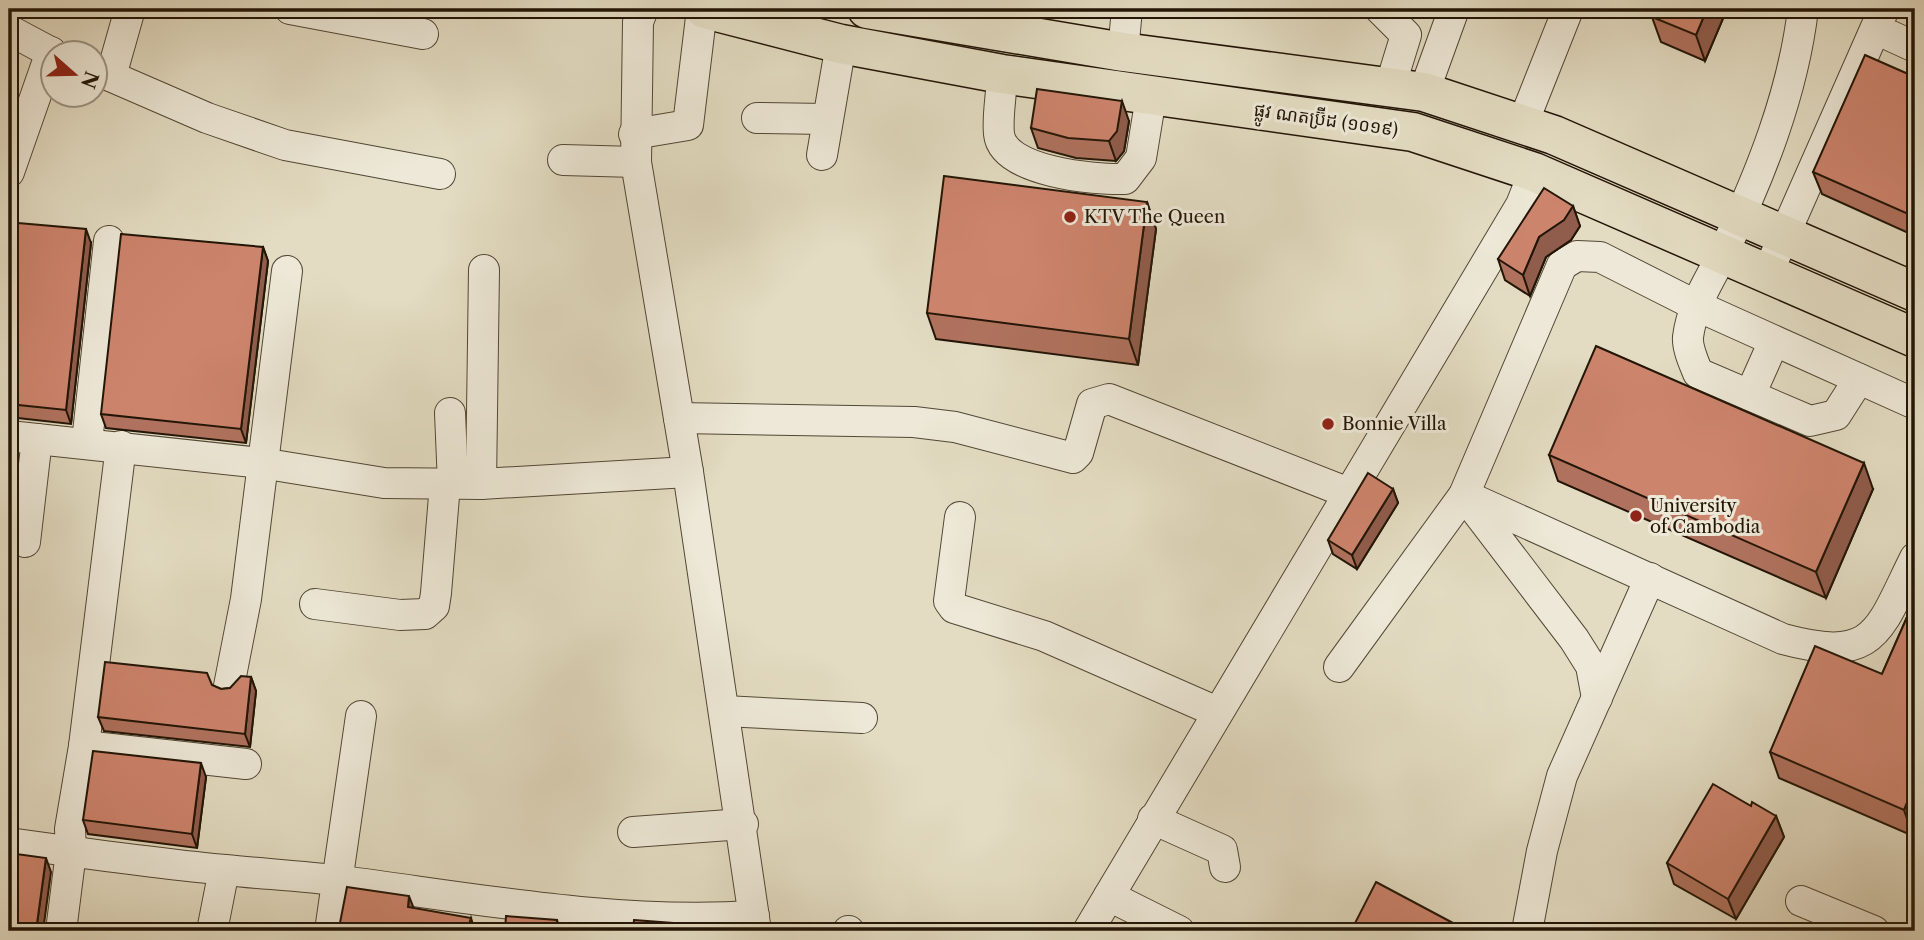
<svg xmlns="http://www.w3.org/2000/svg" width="1924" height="940" font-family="'Libre Caslon Text','Noto Sans Khmer',serif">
  <rect width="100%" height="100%" fill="#e3dcc2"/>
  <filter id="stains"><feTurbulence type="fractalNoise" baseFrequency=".00286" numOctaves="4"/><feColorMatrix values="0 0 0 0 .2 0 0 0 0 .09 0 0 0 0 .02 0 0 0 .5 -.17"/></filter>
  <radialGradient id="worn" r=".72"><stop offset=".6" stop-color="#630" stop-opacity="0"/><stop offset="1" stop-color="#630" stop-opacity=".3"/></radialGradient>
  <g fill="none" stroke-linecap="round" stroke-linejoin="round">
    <defs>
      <g id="minor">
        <path d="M290,9L423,34"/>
        <path d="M643,9L638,22L636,162L688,472L756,931"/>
        <path d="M1380,9L1406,35L1390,87"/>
        <path d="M1803,9C1793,94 1760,176 1723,253C1709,282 1692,305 1688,337C1687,348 1694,363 1698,373L1810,421L1836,415L1859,379"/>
        <path d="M9,30L52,53"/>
        <path d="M1891,36L1915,47"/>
        <path d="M1123,52L1127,9"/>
        <path d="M94,69L207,118L285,145L440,174"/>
        <path d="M1002,74C1002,93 997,115 999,134C1003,172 1095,180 1125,179L1141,158L1151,97"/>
        <path d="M111,76L130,9"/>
        <path d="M1424,92L1454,9"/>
        <path d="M757,118L827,119"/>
        <path d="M1523,123L1567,12"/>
        <path d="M634,134L688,125L702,9"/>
        <path d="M822,155L841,44"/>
        <path d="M563,160L636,162"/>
        <path d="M9,172L51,52"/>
        <path d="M1768,272L1884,9"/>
        <path d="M1750,395L1774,341"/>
        <path d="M450,413L453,484"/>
        <path d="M679,418L914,422L955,427L1073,458L1078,453L1092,404L1109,399L1351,494"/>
        <path d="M9,436L261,463L384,483L481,484L688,472"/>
        <path d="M87,442L109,241"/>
        <path d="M481,484L484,270"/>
        <path d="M960,517L949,601L954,608L1044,636L1217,712"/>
        <path d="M25,542L37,439"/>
        <path d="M315,604L400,615L425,614L434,606L436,593L445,484"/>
        <path d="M1339,667L1464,495L1562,265L1577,256L1600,257L1695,305L1915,404"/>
        <path d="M229,686L246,599L287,271"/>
        <path d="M1597,698L1591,666L1574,639L1464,495L1783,639C1876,664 1878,632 1915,558"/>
        <path d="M724,711L862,718"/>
        <path d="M84,746L246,764"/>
        <path d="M1153,819L1222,850L1225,867"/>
        <path d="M633,832L743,824"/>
        <path d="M9,843C81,853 153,863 225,870C264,874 303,876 342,881C479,899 616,925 754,916"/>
        <path d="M1109,896L1179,931"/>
        <path d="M1801,901L1874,931"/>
        <path d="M61,931L71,852L70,829L84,746L121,446"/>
        <path d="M212,931L224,870"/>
        <path d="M330,931L361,716"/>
        <path d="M848,931H849"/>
        <path d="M1088,931L1521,205L1534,172"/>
        <path d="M1527,931L1542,851L1562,776L1650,578"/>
      </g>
      <g id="major">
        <path d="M705,9L841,44L1002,74L1413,132L1534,172L1915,338"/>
        <path d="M867,9L1123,52L1424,92L1554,135L1915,292"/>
      </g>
    </defs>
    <use href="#minor" stroke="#524735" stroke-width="32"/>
    <use href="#major" stroke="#221506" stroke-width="41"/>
    <use href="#minor" stroke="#ede8d7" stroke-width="30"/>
    <use href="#major" stroke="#e3dcc2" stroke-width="38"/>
  </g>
  <g fill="#b0725e" stroke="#221506" stroke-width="2">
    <path d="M1639,9H1727L1705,61L1661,42L1652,17L1653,15Z"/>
    <path d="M1915,77V236L1822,194L1813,172Z"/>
    <path d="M1129,121L1124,151L1116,161L1076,158L1038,148L1031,128Z"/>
    <path d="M1147,202L1156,229L1138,365L936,339L927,313Z"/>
    <path d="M1573,206L1580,226L1571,240L1546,257L1530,296L1505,280L1498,259Z"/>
    <path d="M91,243L71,424L9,417V315Z"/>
    <path d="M263,247L268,261L246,443L106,428L101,414Z"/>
    <path d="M1549,455L1873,489L1826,598L1558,481Z"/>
    <path d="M1393,489L1398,503L1357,569L1333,554L1328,540Z"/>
    <path d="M1915,599V831L1913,836L1779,778L1770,752L1882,674Z"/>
    <path d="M251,677L256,691L250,747L104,731L98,717L212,685L221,689L230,688Z"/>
    <path d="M206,777L197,848L88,834L83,820Z"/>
    <path d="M1751,806L1776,816L1784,837L1736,919L1674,884L1667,863Z"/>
  </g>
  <g fill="#905c4c" stroke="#221506" stroke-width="2">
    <path d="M1707,9H1727L1705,61L1696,35Z"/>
    <path d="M1122,101L1129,121L1124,151L1116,161L1109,141Z"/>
    <path d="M1147,202L1156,229L1138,365L1129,339Z"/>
    <path d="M1573,206L1580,226L1571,240L1546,257L1530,296L1523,275L1539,237Z"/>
    <path d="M86,229L91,243L71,424L66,410Z"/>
    <path d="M263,247L268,261L246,443L241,429Z"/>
    <path d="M1864,463L1873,489L1826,598L1816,572Z"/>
    <path d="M1393,489L1398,503L1357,569L1352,555Z"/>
    <path d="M251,677L256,691L250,747L245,734Z"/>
    <path d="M201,763L206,777L197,848L192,834Z"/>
    <path d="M1915,783V831L1913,836L1904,810Z"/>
    <path d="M1776,816L1784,837L1736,919L1728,899Z"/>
    <path d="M46,858L51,872L43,931H36Z"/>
    <path d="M409,896L414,909L408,907Z"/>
    <path d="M471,918L475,931H467Z"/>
    <path d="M557,920L561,931H556Z"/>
  </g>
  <g fill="#cd846d" stroke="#221506" stroke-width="2">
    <path d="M1656,9H1707L1696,35L1652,17Z"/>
    <path d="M1865,55L1915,77V217L1813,172Z"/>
    <path d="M1037,89L1122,101L1117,131L1109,141L1068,138L1031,128Z"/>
    <path d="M944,176L1147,202L1129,339L927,313Z"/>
    <path d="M1544,188L1573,206L1564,220L1539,237L1523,275L1498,259Z"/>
    <path d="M18,223L86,229L66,410L9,404V315Z"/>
    <path d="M121,234L263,247L241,429L101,414Z"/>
    <path d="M1596,346L1864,463L1816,572L1549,455Z"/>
    <path d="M1368,473L1393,489L1352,555L1328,540Z"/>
    <path d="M1915,599V783L1904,810L1770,752L1815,646L1882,674Z"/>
    <path d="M105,662L207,673L212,685L221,689L230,688L241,676L251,677L245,734L98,717Z"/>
    <path d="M93,751L201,763L192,834L83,820Z"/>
    <path d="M1713,784L1751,806L1752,802L1776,816L1728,899L1667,863Z"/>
    <path d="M9,853L46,858L36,931H9Z"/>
    <path d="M1376,882L1468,931H1351Z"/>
    <path d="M347,887L409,896L408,907L471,918L467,931H333L339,928Z"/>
    <path d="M506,916L557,920L556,931H505Z"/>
    <path d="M634,920L699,925V931H633Z"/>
  </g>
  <g fill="#8f2418" stroke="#ede8d7" stroke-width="2.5">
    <circle cx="1070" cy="217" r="7"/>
    <circle cx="1328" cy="424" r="7"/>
    <circle cx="1636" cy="516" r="7"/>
  </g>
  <g text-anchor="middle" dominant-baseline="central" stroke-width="6" stroke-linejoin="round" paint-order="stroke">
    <g font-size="18" fill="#221506" stroke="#ede8d7">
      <text transform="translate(1326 120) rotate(8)">ផ្លូវ ណតប្រ៊ីដ (១០១៩)</text>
    </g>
    <g font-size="18" fill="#221506" stroke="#ede8d7" text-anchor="start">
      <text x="1084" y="217">KTV The Queen</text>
      <text x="1342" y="424">Bonnie Villa</text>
      <text x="1650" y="506">University<tspan x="1650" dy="21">of Cambodia</tspan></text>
    </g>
  </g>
  <rect width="1924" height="940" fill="none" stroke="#e3dcc2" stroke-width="35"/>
  <rect x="10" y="10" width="1903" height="919" fill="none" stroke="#221506" stroke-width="3.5"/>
  <rect x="18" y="18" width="1889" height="905" fill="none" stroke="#221506" stroke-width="2"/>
  <g transform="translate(74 74) rotate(110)"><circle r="33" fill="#ede8d7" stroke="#9c9483" stroke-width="2"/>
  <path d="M0-5L12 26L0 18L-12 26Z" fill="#8f2418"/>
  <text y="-10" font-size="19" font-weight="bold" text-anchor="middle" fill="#221506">N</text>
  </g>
  <rect width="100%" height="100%" filter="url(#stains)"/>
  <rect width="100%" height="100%" fill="url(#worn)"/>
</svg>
